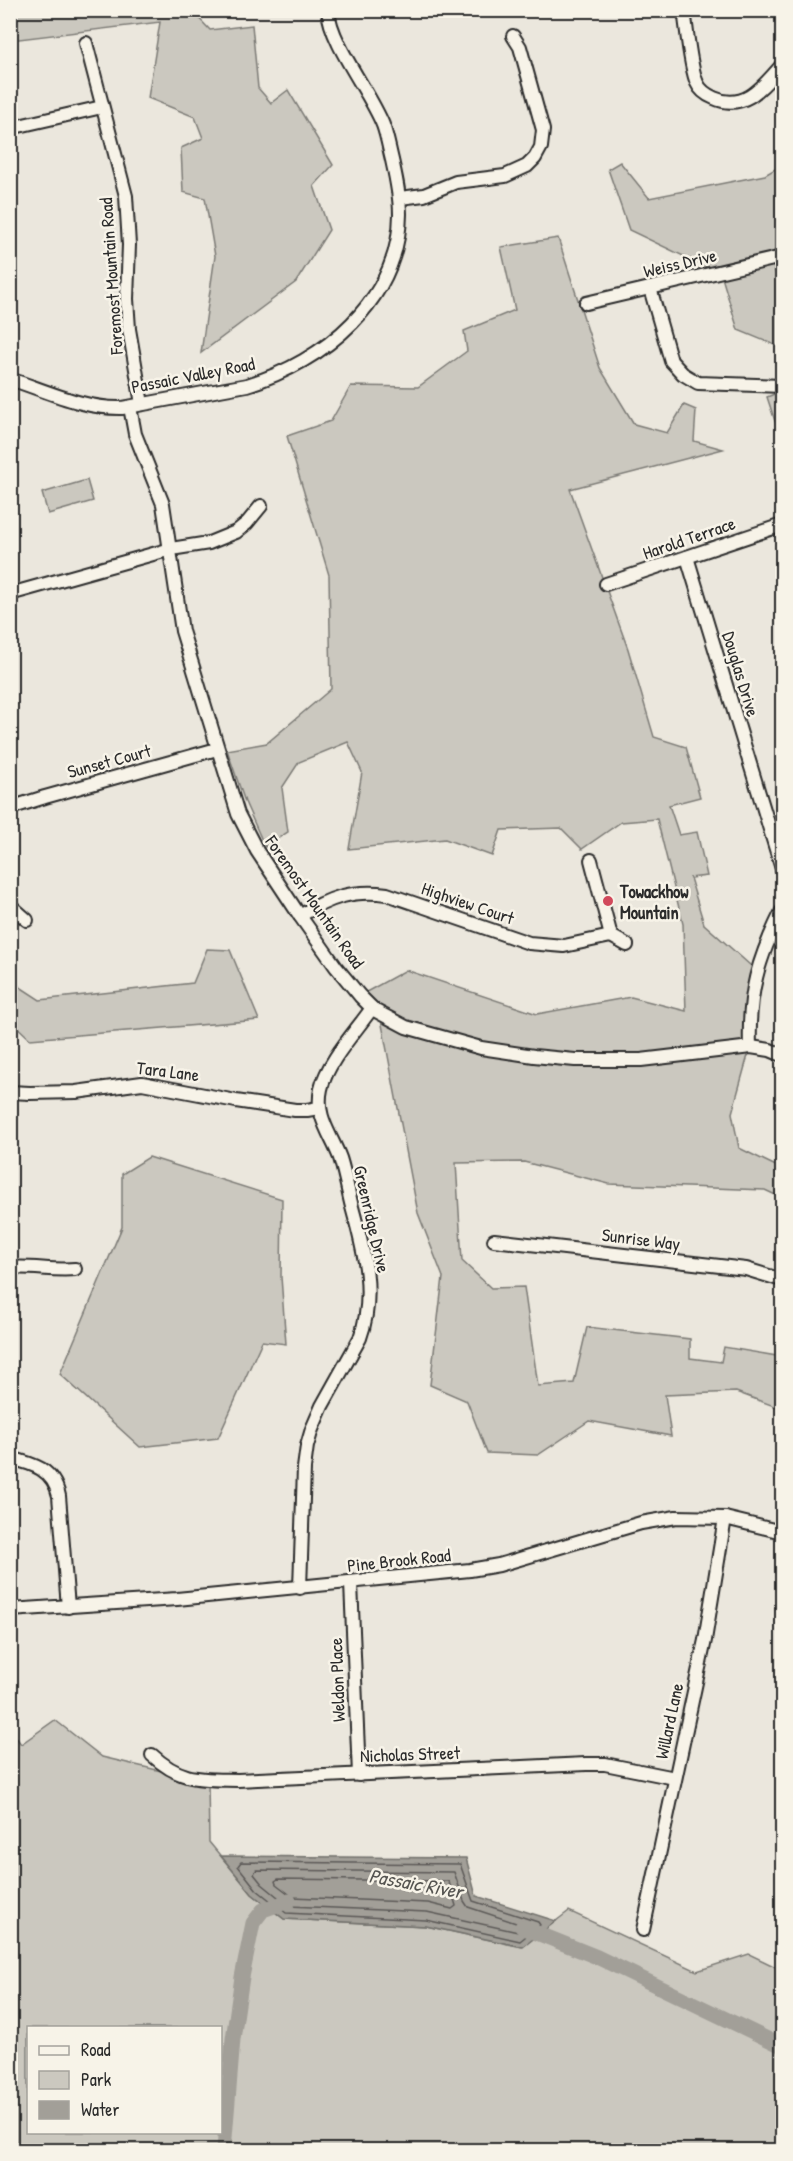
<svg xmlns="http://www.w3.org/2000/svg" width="793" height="2161" font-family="'Patrick Hand',sans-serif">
  <rect width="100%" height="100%" fill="#ebe7dd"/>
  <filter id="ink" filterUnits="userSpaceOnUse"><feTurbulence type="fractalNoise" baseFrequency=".0167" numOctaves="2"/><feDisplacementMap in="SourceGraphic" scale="12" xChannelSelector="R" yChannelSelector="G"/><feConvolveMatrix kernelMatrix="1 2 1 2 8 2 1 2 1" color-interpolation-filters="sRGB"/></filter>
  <g filter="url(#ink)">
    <g fill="#cbc8bf" stroke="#7b7a75" stroke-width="1.5" fill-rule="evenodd">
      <path d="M10,11H192L210,30L252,25L258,88L271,103L288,90L333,165L314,186L329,230L296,282L201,353L215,256L205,198L183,192L181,148L203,138L195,117L148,98L160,22L11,40Z"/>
      <path d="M620,162L649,198L765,175L782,165V240L772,261L782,297V348L738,330L721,274L629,230L608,169Z"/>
      <path d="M558,238L600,368L634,424L667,433L684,405L696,410L694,441L723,449L570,489L628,649L654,737L686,747L700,797L669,805L679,835L697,832L707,876L690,878L704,924L759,973L750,1048L732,1113L739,1148L780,1168L782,1166V1198L765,1190L609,1184L524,1162L456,1163L462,1261L491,1288L524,1287L538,1386L574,1383L587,1327L690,1339V1358L721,1362L724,1347L782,1357V1409L736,1392L665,1395L671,1436L589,1421L538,1455L487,1453L467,1401L430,1385L443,1277L418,1213L381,1019L359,996L406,970L537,1014L631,997L686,1011L683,924L657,819L621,822L582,849L561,828L501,830L492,856L445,839L349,849L362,772L348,742L299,762L282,788L288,832L265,847L245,802L227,750L267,743L331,689L329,575L287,436L331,421L351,386L418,387L467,351L464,331L515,310L501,247Z"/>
      <path d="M782,391V431L779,433L767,397Z"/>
      <path d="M87,480L93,501L48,514L42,493Z"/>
      <path d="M207,949L230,950L259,1020L30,1039L11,1021V981L40,1000L193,983Z"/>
      <path d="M149,1157L282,1199L281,1277L286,1344L262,1341L218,1438L140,1447L60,1374L122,1227V1174Z"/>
      <path d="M55,1720L102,1757L208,1782L209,1842L252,1894L284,1919L426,1926L522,1947L569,1911L697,1971L749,1954L782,1970V2150H11L10,1729L21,1744ZM28,2028H220V2132H28Z"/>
    </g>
    <path fill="#a29f98" stroke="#72716c" stroke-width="1.5" d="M221,1856L466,1858L476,1896L556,1921L523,1947L426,1926L284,1919L252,1894Z"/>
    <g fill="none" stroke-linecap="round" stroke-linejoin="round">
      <g stroke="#5b5957" stroke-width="1.5">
        <path d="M241,1862L460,1864L473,1901L538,1922L540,1925L520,1941L426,1920L286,1913L257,1890L238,1866Z"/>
        <path d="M256,1870L454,1872L464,1901L468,1907L522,1925L524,1928L518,1932L427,1912L289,1906L262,1884L254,1874Z"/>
        <path d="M278,1879L447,1881L449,1882L456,1906L452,1909L428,1903L293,1897L276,1884L275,1881Z"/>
      </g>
      <g stroke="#a29f98" stroke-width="15">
        <path d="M522,1927L597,1957L782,2046"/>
        <path d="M224,2150L233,2039L242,1977L253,1923L263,1910L289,1901"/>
      </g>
      <defs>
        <g id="minor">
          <path d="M684,10C687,30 690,67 697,83C700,90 707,95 714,98C745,112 764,85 782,65"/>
          <path d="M86,43L126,196L129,245L127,299L129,329L142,404"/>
          <path d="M10,128L102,107"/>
          <path d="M400,198L424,195L456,182L505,176L527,166L535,158L541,147L543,130L520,47L513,36"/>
          <path d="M650,288L671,361L683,374L698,383L782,386"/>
          <path d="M586,303L782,257"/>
          <path d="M10,379C47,391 83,409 122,408L247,385C324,362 399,300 400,214C400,195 396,178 392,160C389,148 387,136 383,125C370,92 330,43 328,10"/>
          <path d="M130,407L135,434L163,504L182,631L238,814L257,851L300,916L336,967L360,996L374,1010L406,1027L481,1048L534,1056L575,1060H641L751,1047L770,1050L782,1055"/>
          <path d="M687,557L782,869"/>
          <path d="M606,584L782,525"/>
          <path d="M10,594L171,549L209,543L236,532L247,523L261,506"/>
          <path d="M10,808L45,797L217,749"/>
          <path d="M591,860L611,936"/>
          <path d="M10,905L27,920"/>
          <path d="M300,916C328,898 353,889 387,894L529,943L564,946L611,936L627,945"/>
          <path d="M750,1047C748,993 758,959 782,911"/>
          <path d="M10,1092L30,1093L76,1092L142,1083L236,1101L295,1110H307L319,1108"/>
          <path d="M494,1240L746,1269L782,1280"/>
          <path d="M10,1268C32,1266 53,1271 75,1269"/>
          <path d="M10,1458C34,1464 53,1469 59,1496L68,1607"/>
          <path d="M351,1583L359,1775"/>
          <path d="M300,1588L304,1468L307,1446L312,1429L322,1406L360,1338C376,1294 364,1251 352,1207C348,1191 345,1174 340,1158C331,1134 315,1117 321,1089C327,1062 356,1031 372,1008"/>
          <path d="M10,1610L177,1599L470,1570L499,1565L641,1523L676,1517L725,1518L782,1532"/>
          <path d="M152,1755C181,1782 201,1779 238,1780L586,1764H605L675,1778"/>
          <path d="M643,1930L705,1640L725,1518"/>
        </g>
      </defs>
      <use href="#minor" stroke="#2b2b2b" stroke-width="16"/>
      <use href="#minor" stroke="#f7f3e8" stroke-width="12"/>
    </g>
  </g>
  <circle fill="#d1495b" stroke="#f7f3e8" stroke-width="2" cx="608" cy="901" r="6"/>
  <g text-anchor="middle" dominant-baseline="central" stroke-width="5" stroke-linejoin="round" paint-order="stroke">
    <g font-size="18" fill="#2b2b2b" stroke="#f7f3e8">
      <text transform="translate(680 263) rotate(-13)">Weiss Drive</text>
      <text transform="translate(111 276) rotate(-94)">Foremost Mountain Road</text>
      <text transform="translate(193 375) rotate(-11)">Passaic Valley Road</text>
      <text transform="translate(689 538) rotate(-19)">Harold Terrace</text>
      <text transform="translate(741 674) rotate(73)">Douglas Drive</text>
      <text transform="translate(109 761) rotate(-15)">Sunset Court</text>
      <text transform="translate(315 902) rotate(55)">Foremost Mountain Road</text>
      <text transform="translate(468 903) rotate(19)">Highview Court</text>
      <text transform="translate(168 1071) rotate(7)">Tara Lane</text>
      <text transform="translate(372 1219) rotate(77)">Greenridge Drive</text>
      <text transform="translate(641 1239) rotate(7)">Sunrise Way</text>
      <text transform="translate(399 1560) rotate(-6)">Pine Brook Road</text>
      <text transform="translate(337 1680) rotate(-92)">Weldon Place</text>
      <text transform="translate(669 1721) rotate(-78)">Willard Lane</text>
      <text transform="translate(410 1754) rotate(-2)">Nicholas Street</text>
    </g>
    <g font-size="18" font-weight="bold" fill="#2b2b2b" stroke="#f7f3e8" text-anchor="start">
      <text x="620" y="891">Towackhow<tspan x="620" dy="21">Mountain</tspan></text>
    </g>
    <g font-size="20" font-style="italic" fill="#555451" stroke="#f7f3e8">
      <text transform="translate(416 1883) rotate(10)">Passaic River</text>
    </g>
  </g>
  <rect width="793" height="2161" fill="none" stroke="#f7f3e8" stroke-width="36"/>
  <rect x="18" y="18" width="757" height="2125" fill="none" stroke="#2b2b2b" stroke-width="2" filter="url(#ink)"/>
  <rect x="27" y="2026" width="195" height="108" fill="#f7f3e8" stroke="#a5a39c" stroke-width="1.5"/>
  <rect x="39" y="2046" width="30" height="9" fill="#f7f3e8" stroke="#a5a39c" stroke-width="1.5"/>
  <text x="81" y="2056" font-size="18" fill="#2b2b2b">Road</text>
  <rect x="39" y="2071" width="30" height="18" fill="#cbc8bf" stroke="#a5a39c" stroke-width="1.5"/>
  <text x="81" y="2086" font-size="18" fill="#2b2b2b">Park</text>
  <rect x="39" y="2101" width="30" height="18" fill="#a29f98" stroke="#a5a39c" stroke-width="1.5"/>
  <text x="81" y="2116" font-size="18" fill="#2b2b2b">Water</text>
</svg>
